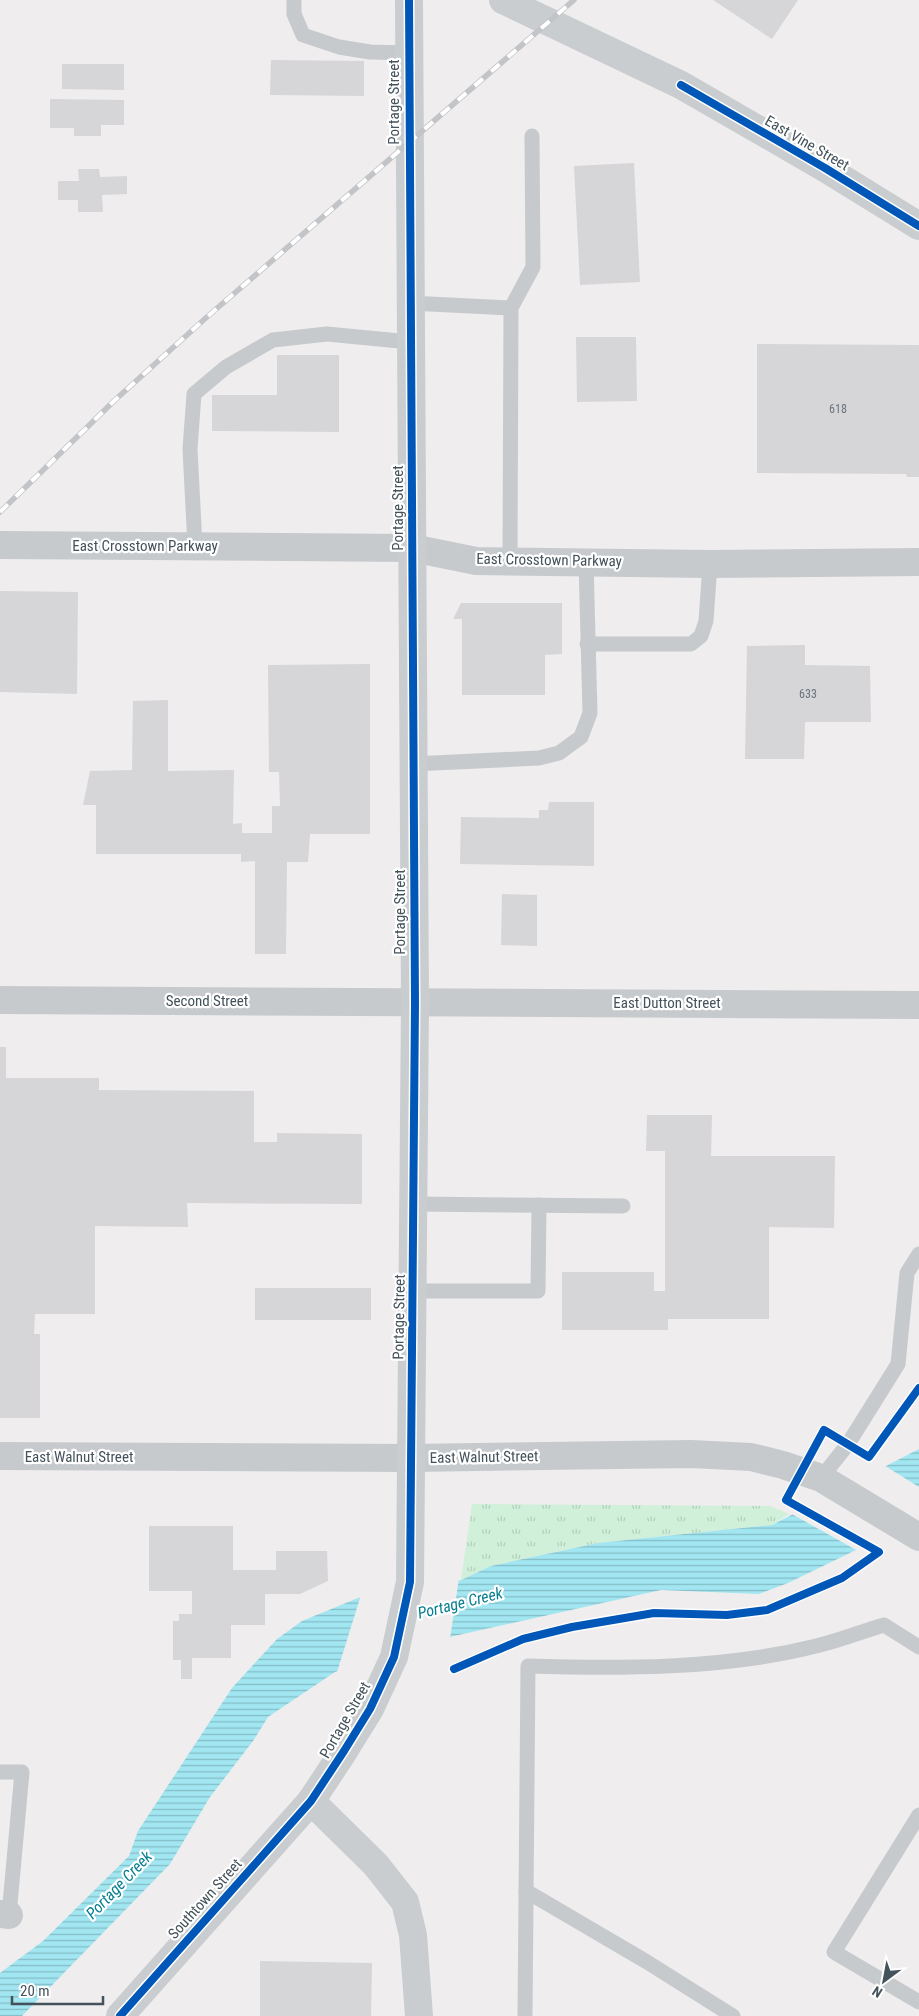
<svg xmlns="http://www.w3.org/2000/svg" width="919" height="2016" font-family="'Roboto Condensed',sans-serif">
  <defs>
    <pattern id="grass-tufts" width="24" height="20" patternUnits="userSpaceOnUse" patternTransform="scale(1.25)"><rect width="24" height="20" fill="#d0f0da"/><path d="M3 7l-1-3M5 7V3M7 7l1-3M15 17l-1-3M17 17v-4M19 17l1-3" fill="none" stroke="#b4d0bd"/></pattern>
    <pattern id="water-rules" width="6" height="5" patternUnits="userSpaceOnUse" patternTransform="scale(1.25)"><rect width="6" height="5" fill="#a1e6f1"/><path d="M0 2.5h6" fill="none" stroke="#85bdc6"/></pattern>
  </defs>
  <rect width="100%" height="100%" fill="#efedee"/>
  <path fill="url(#grass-tufts)" d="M472,1504L770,1506L789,1514L772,1525L598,1543L491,1566L461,1580Z"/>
  <path fill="url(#water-rules)" d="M919,1449V1516L856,1550L788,1583L759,1594L661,1590L454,1636L335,1672L268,1717L253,1741L210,1797L170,1864L22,2016H0V1973L43,1941L129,1856L138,1831L232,1688L277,1639L302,1621L358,1598L461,1580L491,1566L598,1543L772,1525Z"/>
  <g fill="#efedee">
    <path d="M882,1464L919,1487V1518L858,1551L790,1513Z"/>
    <path d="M459,1578L450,1639L337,1672L361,1595Z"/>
  </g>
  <g fill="#d6d6d8">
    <path d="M713,0H798L772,39Z"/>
    <path d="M271,60L364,61V96L270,95Z"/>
    <path d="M62,64H124V90L62,89Z"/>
    <path d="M50,99L124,100V125H101V136H74V128H50Z"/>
    <path d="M634,163L640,282L580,285L574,166Z"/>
    <path d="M78,169H99L100,177L127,176V194L102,195L103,212H78V200H58V181H79Z"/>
    <path d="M576,337H636L637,401L577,402Z"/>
    <path d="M757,344L919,345V477H907L906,474L757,473Z"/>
    <path d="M277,355H339V432L212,431V395H277Z"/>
    <path d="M0,591L78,592L77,694L0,692Z"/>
    <path d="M461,603H562V654L545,655V695H462V619H453Z"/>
    <path d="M805,645V665L870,666L871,722H805L804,759H745L747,646Z"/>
    <path d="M370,664V834H310L308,862H287L286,954H255V861L241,862V854H96V805H83L90,771L132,770L133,701L168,700V771L234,770L233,824L242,823V833H272V806H280L279,772H269L268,665Z"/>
    <path d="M549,802H594V866L460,864L461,817L539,818V810H548Z"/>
    <path d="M502,894L537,895V946L501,945Z"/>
    <path d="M0,1047H6V1078H99V1090L254,1091V1142H277V1133L362,1134V1204L187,1203L188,1227L95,1226V1314H35L34,1334H40V1418H0Z"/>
    <path d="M647,1115H712L711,1156H835L834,1228L769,1227V1319H668V1330H562V1272H654V1291H665V1151H646Z"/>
    <rect x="255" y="1288" width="116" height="32"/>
    <path d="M149,1526H233V1570H276V1551H327L328,1581L300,1594H265V1625H231V1658H192V1679H181V1660H173V1621H179V1614H192V1591H149Z"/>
    <path d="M260,1961L372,1963L371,2016H260Z"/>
  </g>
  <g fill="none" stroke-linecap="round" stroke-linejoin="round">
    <g stroke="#c7cacd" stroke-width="15">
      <path d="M294,0V14L303,35L339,47L370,52L408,53"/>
      <path d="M410,303L511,308"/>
      <path d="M195,546L190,449L194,394L226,367L273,340L327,334L410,342"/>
      <path d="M510,561L511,308L533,267L532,136"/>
      <path d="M587,644H691L701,636L706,621L710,564"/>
      <path d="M413,764L539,758L559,753L581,737L590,713L586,561"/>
      <path d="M413,1204L623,1206"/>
      <path d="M414,1291H538L539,1205"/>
      <path d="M821,1478L848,1444L898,1364L907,1273L919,1254"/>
      <path d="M0,1772H22L9,1915"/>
      <path d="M919,1815L834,1952L919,2002"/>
      <path d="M526,1891L647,1962L733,2016"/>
      <path d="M525,2016L528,1666C619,1669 722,1669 812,1647C836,1642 860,1632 884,1625L919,1647"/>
    </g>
    <g stroke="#c7cacd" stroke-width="28">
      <path d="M0,545L412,548L476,561L710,564L919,562"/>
      <path d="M0,1000L919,1005"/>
      <path d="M0,1456L411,1458L691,1454L751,1457L783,1465L821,1478L919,1537"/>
      <path d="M0,1914L9,1915"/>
    </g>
    <g stroke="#c9cdcf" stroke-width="28">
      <path d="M503,0L681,85L825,168L919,226"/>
      <path d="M311,1801L376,1865L405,1902L413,1935L419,2016"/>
      <path d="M120,2016L311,1801L344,1751L370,1709L394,1657L410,1582L415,1002L409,0"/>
    </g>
    <defs>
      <path id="rail" d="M0,512L115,400L208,316L574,0"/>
    </defs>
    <use href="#rail" stroke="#c2c4c7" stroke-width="5.5"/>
    <use href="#rail" stroke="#fff" stroke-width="4" stroke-dasharray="11" stroke-linecap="butt"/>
    <defs>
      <g id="cycleway">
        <path d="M681,85L825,168L919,226"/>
        <path d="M454,1669L523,1639L572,1627L654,1613L727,1615L767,1610L842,1578L879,1552L786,1500L824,1430L869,1457L919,1388"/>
        <path d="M120,2016L311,1801L344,1751L370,1709L394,1657L410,1582L415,1002L409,0"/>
      </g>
    </defs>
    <use href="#cycleway" stroke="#fff" stroke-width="11"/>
    <use href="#cycleway" stroke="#0057b8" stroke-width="8"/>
  </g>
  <g text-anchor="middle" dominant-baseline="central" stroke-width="4.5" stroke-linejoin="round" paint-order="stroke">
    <g font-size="12" fill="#6a747c">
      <text x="838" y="409">618</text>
      <text x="808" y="694">633</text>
    </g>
    <g font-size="15" fill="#44525b" stroke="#fff">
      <text transform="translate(394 102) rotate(-90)">Portage Street</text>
      <text transform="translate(807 143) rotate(30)">East Vine Street</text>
      <text transform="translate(398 508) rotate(-90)">Portage Street</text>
      <text x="145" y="546">East Crosstown Parkway</text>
      <text transform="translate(549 560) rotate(1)">East Crosstown Parkway</text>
      <text transform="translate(400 912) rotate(-90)">Portage Street</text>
      <text x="207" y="1001">Second Street</text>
      <text x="667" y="1003">East Dutton Street</text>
      <text transform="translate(399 1317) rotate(-89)">Portage Street</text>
      <text x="79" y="1457">East Walnut Street</text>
      <text transform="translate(484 1457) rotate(-1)">East Walnut Street</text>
      <text transform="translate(345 1720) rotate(-60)">Portage Street</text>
      <text transform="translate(205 1899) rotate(-48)">Southtown Street</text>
    </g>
    <g font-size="16" font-style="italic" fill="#057e90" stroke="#fff">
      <text transform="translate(460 1603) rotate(-14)">Portage Creek</text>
      <text transform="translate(119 1885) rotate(-46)">Portage Creek</text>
    </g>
  </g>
  <g transform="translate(884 1981) rotate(212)" stroke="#ffffff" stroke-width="4" paint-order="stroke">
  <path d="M0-4L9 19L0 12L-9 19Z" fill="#44525b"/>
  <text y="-8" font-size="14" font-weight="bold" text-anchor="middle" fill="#44525b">N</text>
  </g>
  <path d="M12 1996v8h91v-8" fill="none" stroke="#44525b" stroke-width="2.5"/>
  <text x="20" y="1996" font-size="15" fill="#44525b" stroke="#ffffff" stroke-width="4" paint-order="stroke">20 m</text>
</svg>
